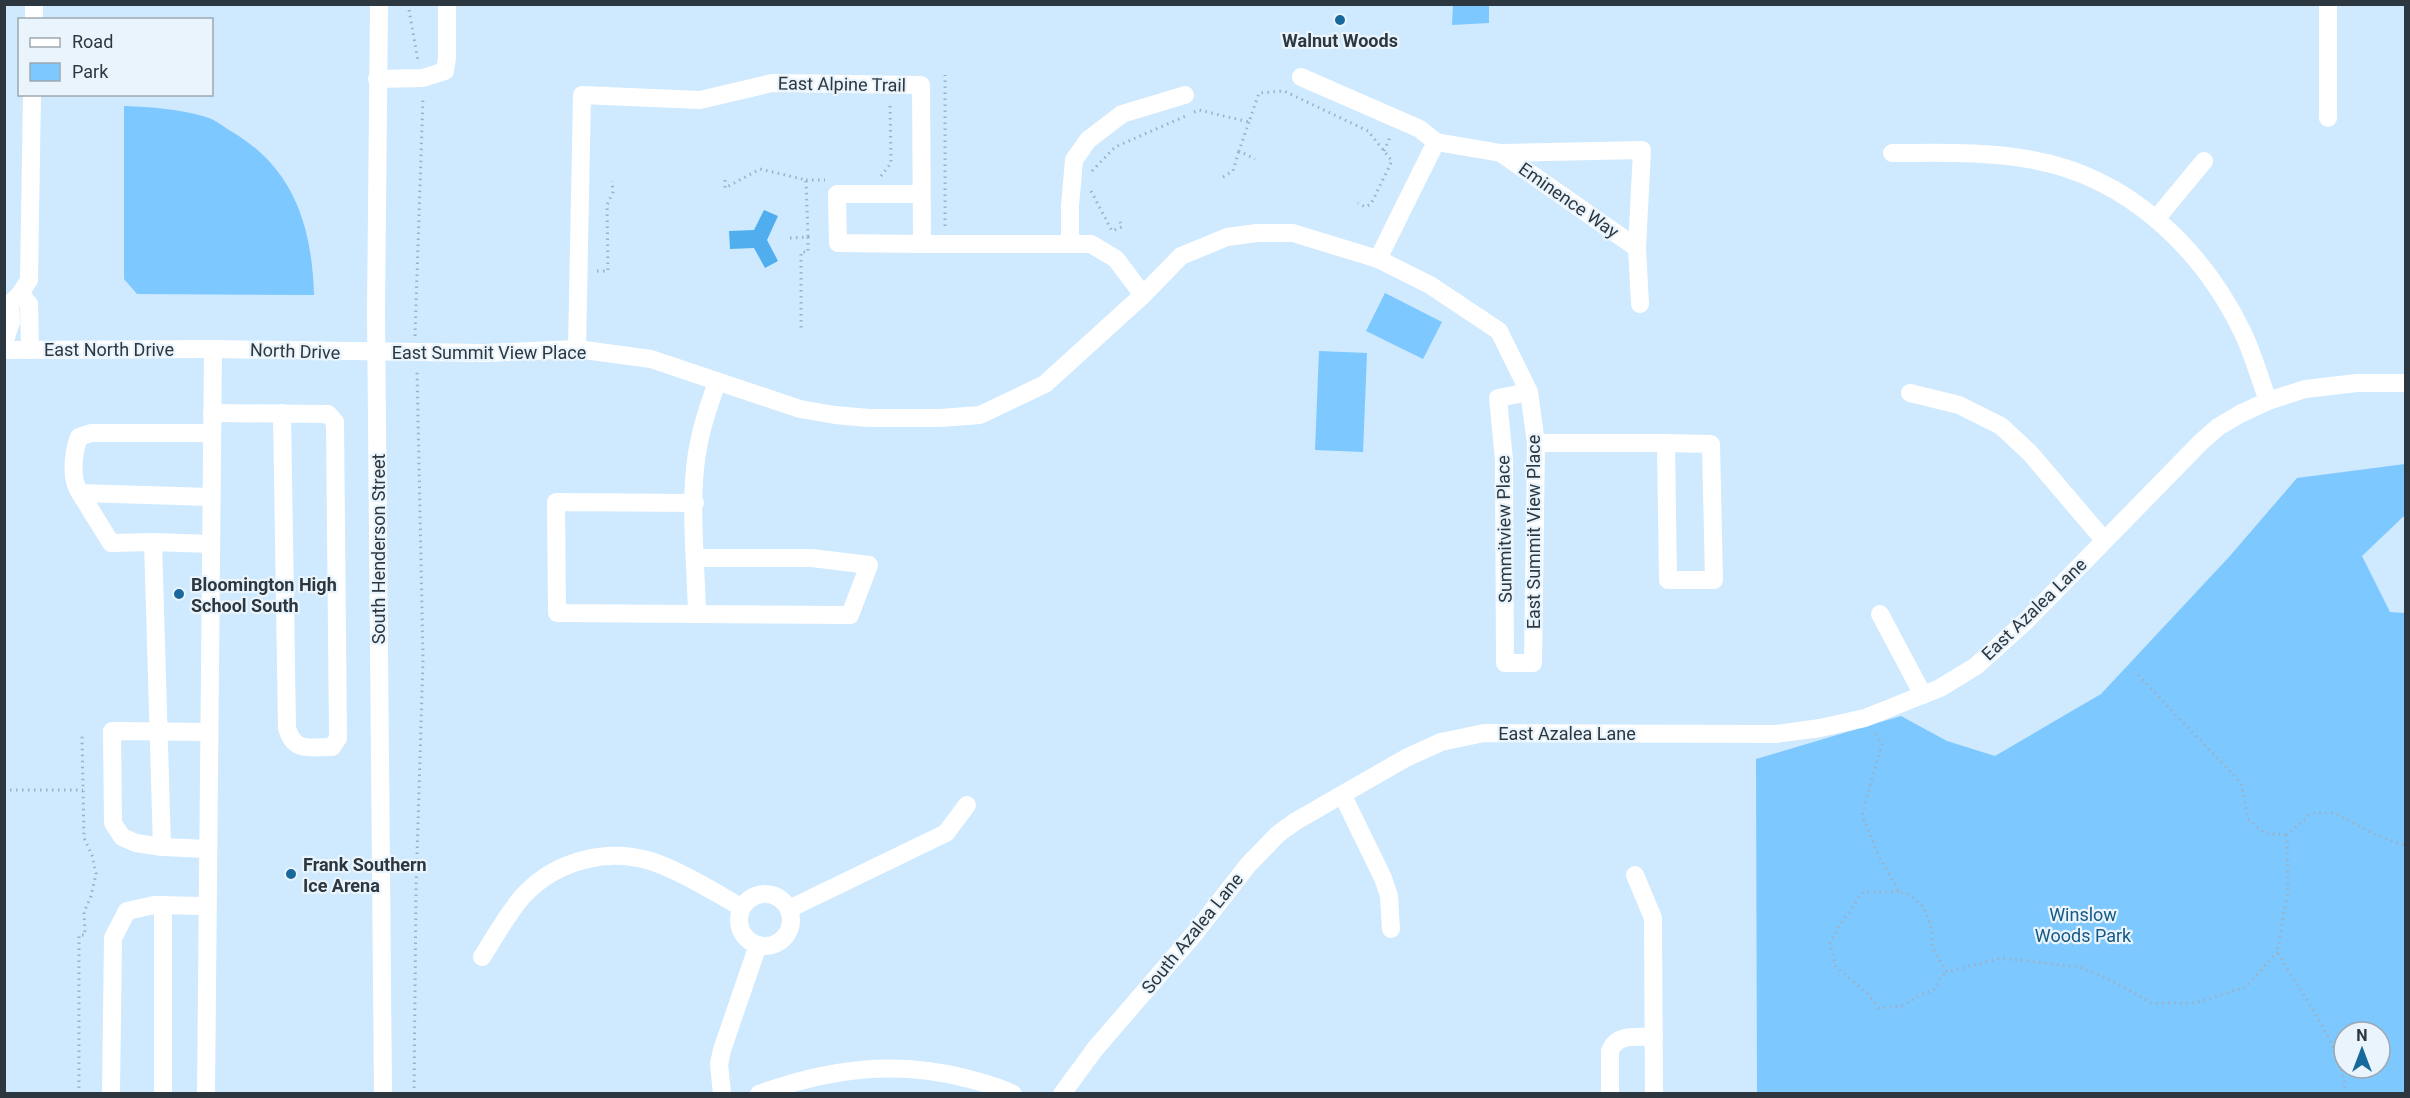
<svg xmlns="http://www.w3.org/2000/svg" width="2410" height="1098" font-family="Roboto,sans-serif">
  <rect width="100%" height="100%" fill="#cfe9fe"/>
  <g fill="#7dc8ff" fill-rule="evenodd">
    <path d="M1453,5H1489V23L1452,25Z"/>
    <path d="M124,106C152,107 179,109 206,117C216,120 225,128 234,133C295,170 312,228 314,295L137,294L124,279Z"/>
    <path d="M1385,293L1442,322L1423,359L1366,331Z"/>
    <path d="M1319,351L1367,353L1363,452L1315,450Z"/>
    <path d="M2405,464V515L2362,556L2390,612L2405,613V1093H1757L1756,759L1901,716L1947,741L1995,756L2101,694L2229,557L2297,478ZM2344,1032H2380V1068H2344Z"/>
  </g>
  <path fill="#50aeee" d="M764,210L778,216L767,240L778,261L765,268L754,248L730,249L729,231L754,230Z"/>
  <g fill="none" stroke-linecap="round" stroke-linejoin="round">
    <g stroke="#9cb1c2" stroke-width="3" stroke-dasharray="1.5 4.5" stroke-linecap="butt">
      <path d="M408,4L418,61"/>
      <path d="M1194,112L1199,110L1249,122L1259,93L1284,91L1368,131L1392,161L1371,204L1365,207L1358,203"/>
      <path d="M1249,122L1239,151L1255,159"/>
      <path d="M1384,151L1391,135"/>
      <path d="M1092,171L1115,147L1188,115"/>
      <path d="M881,176L891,163L890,102"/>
      <path d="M1223,177L1233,171L1239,151"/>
      <path d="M725,180V188L760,169L806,180L808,237"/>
      <path d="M806,180H825"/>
      <path d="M1091,191L1112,231L1122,227L1120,222"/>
      <path d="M945,226V75"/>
      <path d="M790,238L808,237V252H801V332"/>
      <path d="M597,271H608L607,205L613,192L612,181"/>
      <path d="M415,336L423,97"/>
      <path d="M2138,675L2241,783L2248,819L2264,833L2287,835"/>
      <path d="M1875,734L1882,744L1862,815L1878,854L1899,892L1908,894L1924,907L1932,930V947L1947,972L2001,958L2079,967L2113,981L2151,1003H2194L2246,987L2277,952"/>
      <path d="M4,790H83"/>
      <path d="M1899,892H1863L1842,922L1830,943L1836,967L1867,993L1879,1008L1902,1006L1920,995L1934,990L1938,981L1947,972"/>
      <path d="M79,1094V935H85L84,912L91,896L96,874L92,855L84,838L82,736"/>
      <path d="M414,1094L416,890L423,659L417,369"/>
      <path d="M2346,1094C2341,1044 2302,994 2277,952L2288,890L2287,835L2311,813H2334L2376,835L2406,846"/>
    </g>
    <g stroke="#fff" stroke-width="18">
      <path d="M379,4L376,312L383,1094"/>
      <path d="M2328,4V118"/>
      <path d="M34,20V4"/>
      <path d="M1301,77L1420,129L1436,142L1501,153L1642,150L1637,248L1640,304"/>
      <path d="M377,79L423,78L445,71L447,58V4"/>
      <path d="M1501,153L1637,248"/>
      <path d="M1892,153C1939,153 1986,151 2033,160C2128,177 2202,248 2243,333C2253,354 2260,379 2268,401"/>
      <path d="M920,194H837L838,243L922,244"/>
      <path d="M2156,219L2204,161"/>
      <path d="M1070,244V206L1074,160L1088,140L1122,114L1185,95"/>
      <path d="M1378,259L1436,142"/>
      <path d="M4,343L11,322L10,304L20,294"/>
      <path d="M577,349L582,95L700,100L772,83L921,85L922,244H1091L1116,259L1143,295"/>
      <path d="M4,350L213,349L484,353L577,349L651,359L800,409L835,415L869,418H940L980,415L1045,384L1143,295L1181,256L1227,237L1257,233H1293L1378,259L1430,285L1499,331L1529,392L1536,443L1533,663H1505L1504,460L1498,398L1529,392"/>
      <path d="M30,350L29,304L20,294L29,280L32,94"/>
      <path d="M1910,393L1959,405L2001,426L2030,453L2104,540"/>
      <path d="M212,413L328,414L335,422L338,738L332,747C310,747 294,753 287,728L282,413"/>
      <path d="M1536,443H1666"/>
      <path d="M1666,443L1711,444L1714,580H1668Z"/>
      <path d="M80,493L111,543L153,542"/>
      <path d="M211,497L80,493C70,479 73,453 79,437L91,433H212"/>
      <path d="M695,503L556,502L557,613L850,615L869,565L812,558H695"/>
      <path d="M697,614C696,564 689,502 697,453C701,428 709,405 717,382"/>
      <path d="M1880,614L1923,695"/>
      <path d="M1343,796L1383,878L1389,896L1391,929"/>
      <path d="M162,847L136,843L122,837L113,823L112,731L209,732"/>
      <path d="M208,849L162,847L153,542L211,544"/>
      <path d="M1635,875L1653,918L1654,1094"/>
      <circle cx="765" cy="920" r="26"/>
      <path d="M789,909L946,833L967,805"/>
      <path d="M482,957C495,937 507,914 523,896C557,859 612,846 659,864C688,875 714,892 741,907"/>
      <path d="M111,1094L113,938L127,911L154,905L207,906"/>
      <path d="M163,1094V905"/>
      <path d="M206,1094L213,349"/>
      <path d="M722,1094L719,1064L722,1050L758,945"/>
      <path d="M759,1094C827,1069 894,1060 965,1078C981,1082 998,1086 1013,1094"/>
      <path d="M1062,1094L1095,1049L1195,933L1248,865L1278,834L1296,821L1406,758L1441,742L1484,733L1776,734L1820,728L1865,718L1940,688L1976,666L2026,621L2201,442L2218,427L2240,414L2268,401L2305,389L2357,383H2406"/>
      <path d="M1610,1094V1051C1617,1033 1637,1037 1654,1037"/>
    </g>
  </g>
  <g fill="#18699b" stroke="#e9f4fc" stroke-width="2">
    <circle cx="1340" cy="20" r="6"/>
    <circle cx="179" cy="594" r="6"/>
    <circle cx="291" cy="874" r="6"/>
  </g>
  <g text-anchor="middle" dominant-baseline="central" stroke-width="4.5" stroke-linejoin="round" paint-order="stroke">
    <g font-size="18" font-weight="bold" fill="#2d373f" stroke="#e9f4fc" text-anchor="start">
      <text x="1340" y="40" text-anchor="middle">Walnut Woods</text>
      <text x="191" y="584">Bloomington High<tspan x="191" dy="21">School South</tspan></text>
      <text x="303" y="864">Frank Southern<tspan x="303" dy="21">Ice Arena</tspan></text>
    </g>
    <g font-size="18" fill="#2d373f" stroke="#e9f4fc">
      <text transform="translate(842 84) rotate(1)">East Alpine Trail</text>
      <text transform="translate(1569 200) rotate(35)">Eminence Way</text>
      <text x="109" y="349">East North Drive</text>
      <text transform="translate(295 351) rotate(2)">North Drive</text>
      <text x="489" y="352">East Summit View Place</text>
      <text transform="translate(1504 529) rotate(-91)">Summitview Place</text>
      <text transform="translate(1533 532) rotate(-90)">East Summit View Place</text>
      <text transform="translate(378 549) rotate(-90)">South Henderson Street</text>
      <text transform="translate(2034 609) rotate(-44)">East Azalea Lane</text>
      <text x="1567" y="733">East Azalea Lane</text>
      <text transform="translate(1192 933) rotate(-51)">South Azalea Lane</text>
    </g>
    <g font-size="18" fill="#145984" stroke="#e9f4fc">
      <text x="2083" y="914">Winslow<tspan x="2083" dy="21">Woods Park</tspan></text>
    </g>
  </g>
  <rect width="2410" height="1098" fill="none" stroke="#2d373f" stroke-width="12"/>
  <rect x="18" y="18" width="195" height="78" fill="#e9f4fc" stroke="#9ea8b0" stroke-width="1.5"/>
  <rect x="30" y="38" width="30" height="9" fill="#ffffff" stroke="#9ea8b0" stroke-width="1.5"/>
  <text x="72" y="48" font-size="18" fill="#2d373f">Road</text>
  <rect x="30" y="63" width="30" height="18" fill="#7dc8ff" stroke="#9ea8b0" stroke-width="1.5"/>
  <text x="72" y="78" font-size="18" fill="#2d373f">Park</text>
  <g transform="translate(2362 1050)"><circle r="28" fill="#e9f4fc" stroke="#9ea8b0" stroke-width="1.5"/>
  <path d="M0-4.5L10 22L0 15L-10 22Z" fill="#18699b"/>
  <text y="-9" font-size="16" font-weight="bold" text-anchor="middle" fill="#2d373f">N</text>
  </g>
</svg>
